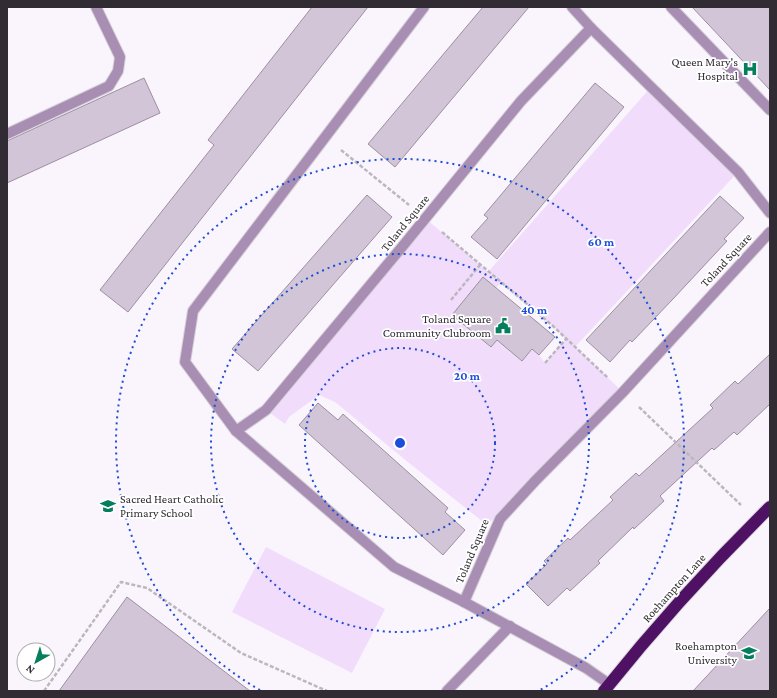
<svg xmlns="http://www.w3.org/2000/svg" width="777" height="698" font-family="'Crimson Pro',serif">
  <rect width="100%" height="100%" fill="#faf5fd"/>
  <g fill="#f2dcfb" fill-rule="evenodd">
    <path d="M651,87L738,172L575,347L623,392L487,525L409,463L335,402L319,395L289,417L285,424L266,410L425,218L488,272ZM501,283L553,326L566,339L545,363L539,355L532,349L522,361L497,340L490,347L452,315L470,293L496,288Z"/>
    <path d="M266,547L385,609L352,673L232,612Z"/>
  </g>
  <g fill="#d2c5d8" stroke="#9c8fa1">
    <path d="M312,7H368L128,312L100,290L214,145L208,140Z"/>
    <path d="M483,7H529L395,167L368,144Z"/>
    <path d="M692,7H770V90Z"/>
    <path d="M144,78L160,113L7,183V141Z"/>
    <path d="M595,83L624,107L497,259L471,237L488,218L484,215Z"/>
    <path d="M367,195L392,217L258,371L232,349Z"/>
    <path d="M720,196L744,218L724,239L727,241L673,299L632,342L630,340L610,362L586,340Z"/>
    <path d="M483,277L555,337L539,355L532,349L522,361L497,340L491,347L452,315Z"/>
    <path d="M770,354V404L737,435L734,432L714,450L712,448L660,496L664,501L634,529L633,527L598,561L600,563L570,591L567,588L548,606L526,584L547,564L544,561L568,538L570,540L613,500L610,497L636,473L639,476L713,408L710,405L735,381L738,384Z"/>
    <path d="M318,403L338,420L343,414L448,508L445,512L465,530L443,555L299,425Z"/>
    <path d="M127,597L250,691H59Z"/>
    <path d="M770,608V691H693Z"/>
  </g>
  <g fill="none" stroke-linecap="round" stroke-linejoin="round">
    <defs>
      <g id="lane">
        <path d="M671,7L770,110"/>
        <path d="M7,134L109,86L118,71L120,57L96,7"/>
        <path d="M447,691L510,626"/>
      </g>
      <g id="street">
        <path d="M424,7L193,311L185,362L236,431L266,410L402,247L521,101L591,28"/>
        <path d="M572,7L591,28L651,87L738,172L770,213"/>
        <path d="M236,431L394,567L464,602"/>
        <path d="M609,684L586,668L464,602L500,519L536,480L623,392L770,232"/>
      </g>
      <path id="highway" d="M604,691C656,626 711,565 770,507"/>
    </defs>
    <use href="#lane" stroke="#d6d1d9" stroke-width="12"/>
    <use href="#street" stroke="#d6d1d9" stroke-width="12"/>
    <use href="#highway" stroke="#d6d1d9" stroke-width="14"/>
    <g stroke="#bcb7bf" stroke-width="2.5" stroke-dasharray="4 2" stroke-linecap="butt">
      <path d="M341,150L409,205"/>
      <path d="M442,232L553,326L608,378"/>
      <path d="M451,300L480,265"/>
      <path d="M545,363L566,339"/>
      <path d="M639,407L741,505"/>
      <path d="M44,691L121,582L147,588L241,653L327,691"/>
    </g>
    <use href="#lane" stroke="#a98eb4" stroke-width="10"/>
    <use href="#street" stroke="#a98eb4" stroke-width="10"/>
    <use href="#highway" stroke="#4f1163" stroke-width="12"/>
  </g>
  <g fill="none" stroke="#1d4ed8" stroke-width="2" stroke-dasharray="2 4">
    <circle cx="400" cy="443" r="95"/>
    <circle cx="400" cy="443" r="189"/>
    <path d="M260 690A284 284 0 1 1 540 690"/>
  </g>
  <defs>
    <symbol id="hospital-bare" viewBox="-9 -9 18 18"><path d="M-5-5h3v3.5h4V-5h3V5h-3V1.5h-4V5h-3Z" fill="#047e5c" stroke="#fff" stroke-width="2.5" paint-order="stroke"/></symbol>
    <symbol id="civic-bare" viewBox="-9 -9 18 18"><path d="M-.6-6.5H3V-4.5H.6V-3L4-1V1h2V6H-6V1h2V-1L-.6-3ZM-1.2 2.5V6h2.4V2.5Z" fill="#047e5c" stroke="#fff" stroke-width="2.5" paint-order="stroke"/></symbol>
    <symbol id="school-bare" viewBox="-9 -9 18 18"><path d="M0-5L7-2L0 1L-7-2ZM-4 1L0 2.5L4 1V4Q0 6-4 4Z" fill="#047e5c" stroke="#fff" stroke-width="2.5" paint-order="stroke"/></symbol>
    <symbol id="university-bare" viewBox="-9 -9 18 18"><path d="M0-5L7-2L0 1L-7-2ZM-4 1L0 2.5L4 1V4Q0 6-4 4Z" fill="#047e5c" stroke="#fff" stroke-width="2.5" paint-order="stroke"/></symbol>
  </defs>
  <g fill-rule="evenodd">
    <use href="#hospital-bare" x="739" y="58" width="22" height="22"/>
    <use href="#civic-bare" x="492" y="315" width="22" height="22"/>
    <use href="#school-bare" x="97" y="495" width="22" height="22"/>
    <use href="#university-bare" x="738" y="642" width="22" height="22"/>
  </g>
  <g text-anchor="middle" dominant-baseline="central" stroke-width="3.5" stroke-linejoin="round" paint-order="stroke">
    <g font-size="12" fill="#312c33" stroke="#fff" text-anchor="end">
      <text x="738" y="62">Queen Mary's<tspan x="738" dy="14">Hospital</tspan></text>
      <text x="491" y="319">Toland Square<tspan x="491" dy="14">Community Clubroom</tspan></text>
      <text x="120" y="499" text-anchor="start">Sacred Heart Catholic<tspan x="120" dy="14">Primary School</tspan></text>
      <text x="737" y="646">Roehampton<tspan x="737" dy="14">University</tspan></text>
    </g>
    <g font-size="12" fill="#312c33" stroke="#fff">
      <text transform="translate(405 223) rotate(-51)">Toland Square</text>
      <text transform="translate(726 260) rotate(-47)">Toland Square</text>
      <text transform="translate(472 551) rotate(-67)">Toland Square</text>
      <text transform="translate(674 588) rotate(-48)">Roehampton Lane</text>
    </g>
  </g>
  <circle cx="400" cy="443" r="6" fill="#1d4ed8" stroke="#fff" stroke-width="2"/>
  <g font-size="12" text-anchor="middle" font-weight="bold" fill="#1d4ed8" stroke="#fff" stroke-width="3.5" stroke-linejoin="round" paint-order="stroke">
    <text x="601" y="246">60 m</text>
    <text x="534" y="314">40 m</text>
    <text x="467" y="380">20 m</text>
  </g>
  <rect width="777" height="698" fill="none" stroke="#312c33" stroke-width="16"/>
  <g transform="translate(36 662) rotate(219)"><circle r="19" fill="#ffffff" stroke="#adabad"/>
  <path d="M0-3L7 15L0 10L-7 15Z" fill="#047e5c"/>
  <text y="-6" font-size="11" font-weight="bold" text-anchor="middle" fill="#312c33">N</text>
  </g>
</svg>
